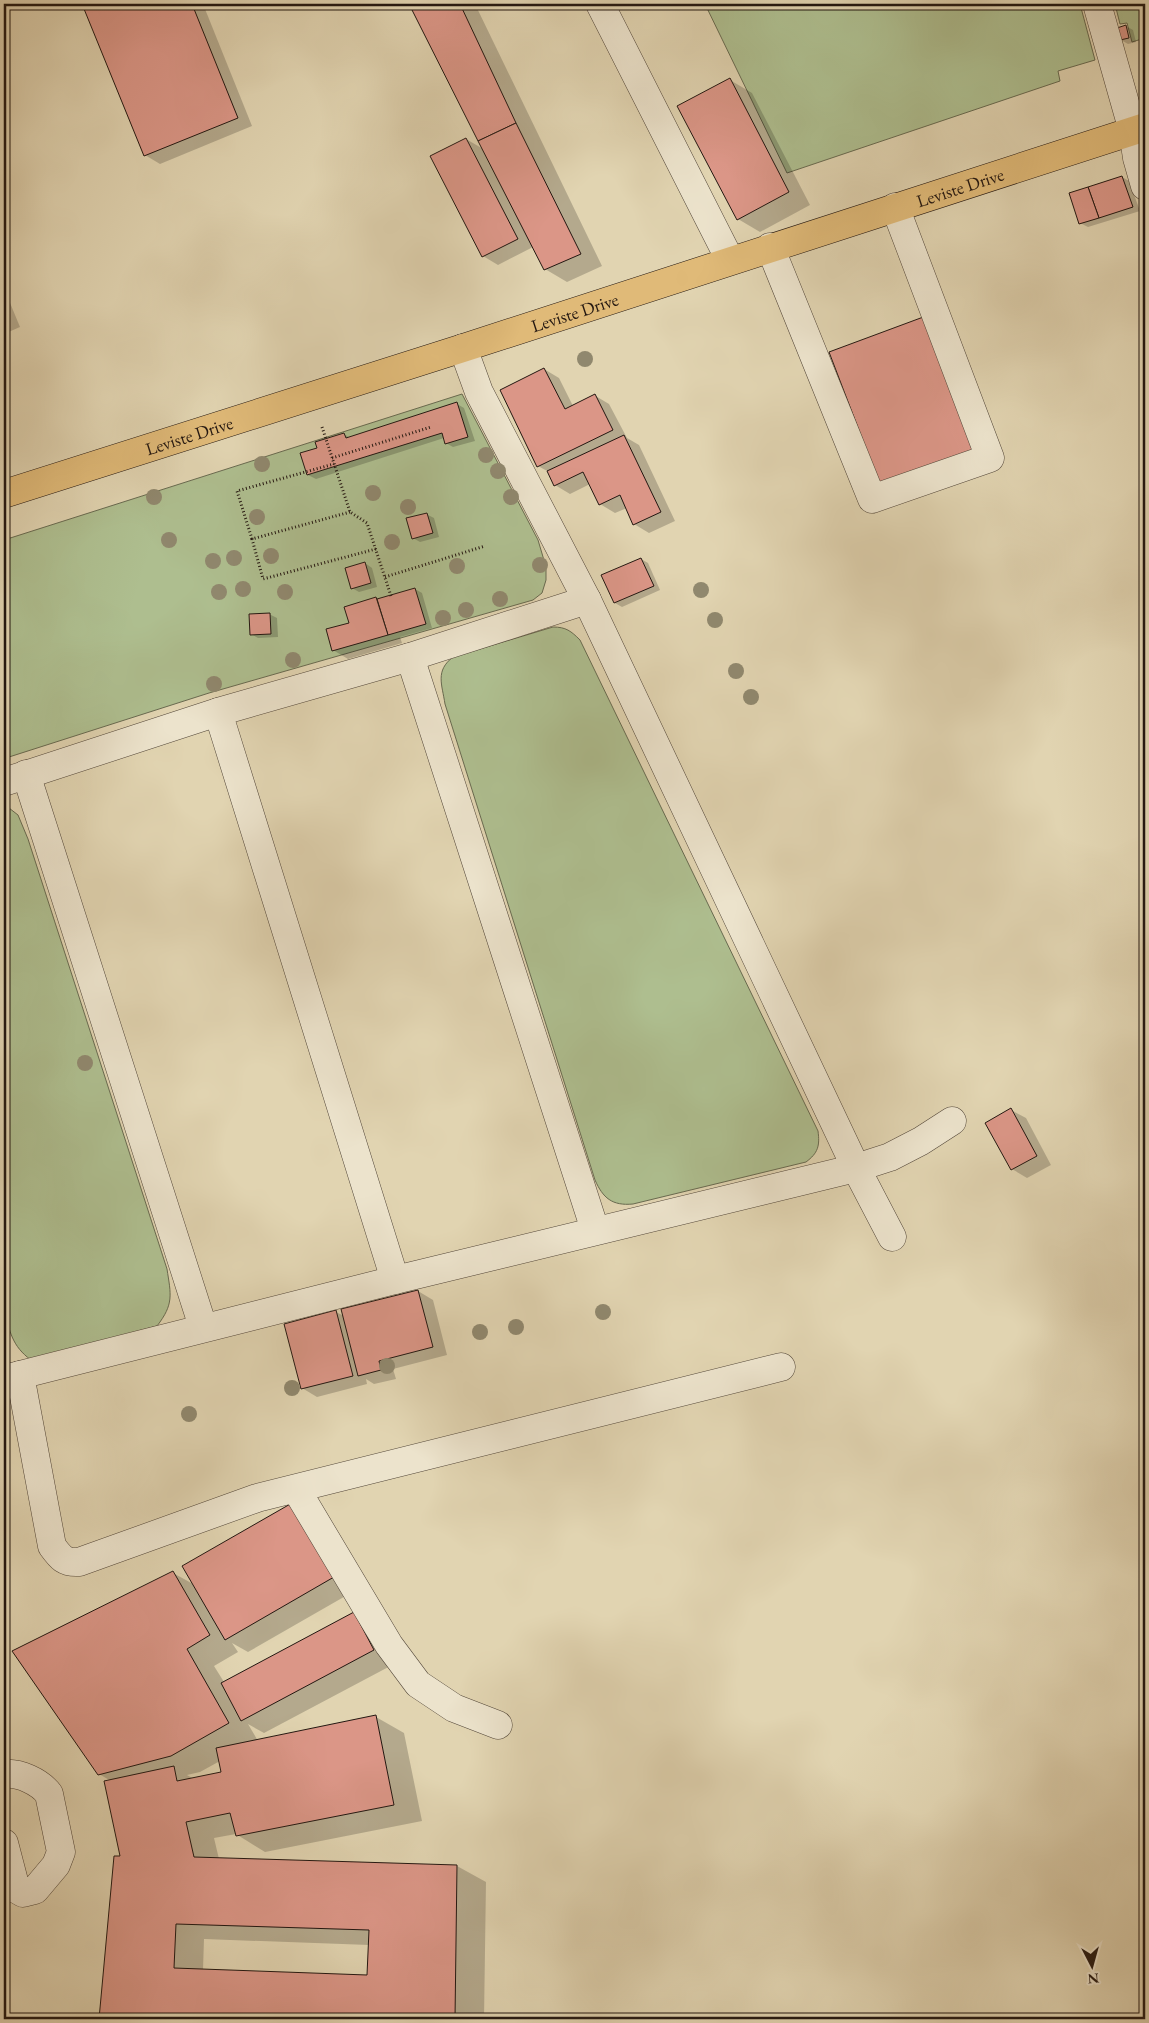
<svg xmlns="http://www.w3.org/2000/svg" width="1149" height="2023" font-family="'EB Garamond',serif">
  <rect width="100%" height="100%" fill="#e1d4b1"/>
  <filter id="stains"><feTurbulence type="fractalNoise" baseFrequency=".004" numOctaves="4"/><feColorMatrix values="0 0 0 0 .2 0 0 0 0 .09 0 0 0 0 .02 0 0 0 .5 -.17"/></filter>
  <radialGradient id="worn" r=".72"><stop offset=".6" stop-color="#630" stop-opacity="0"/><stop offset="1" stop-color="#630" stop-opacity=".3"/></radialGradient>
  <g fill="#aebe8f" stroke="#686a50">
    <path d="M705,4H1080L1095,60L1058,71L1060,81L787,173Z"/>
    <path d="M1115,4H1145V38L1132,42L1127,23L1120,24Z"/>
    <path d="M462,394L538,540L546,567V580L542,593L533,600L209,693L9,757L4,742V540Z"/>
    <path d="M553,627C566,627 571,631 580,640L818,1131C820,1146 818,1153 806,1162L633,1204C612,1206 603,1198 595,1180L445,704C442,684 435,671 453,657Z"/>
    <path d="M9,808L18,815L28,839L167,1269C171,1295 174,1304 157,1326L31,1360C12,1346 10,1332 4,1310V809Z"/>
  </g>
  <g fill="#0003" fill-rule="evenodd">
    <path d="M83,4H203L252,126L160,164L145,155Z"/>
    <path d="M411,4H475L602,266L567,282L545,269L533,247L498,265L483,256L466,139L485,150Z"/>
    <path d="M1126,26L1133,30L1136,42L1128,44L1121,40Z"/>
    <path d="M730,80L752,93L810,205L760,232L738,219Z"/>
    <path d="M1122,177L1129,181L1140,211L1088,227L1080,223Z"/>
    <path d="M4,296L8,298L20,327L4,334Z"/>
    <path d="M544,369L559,378L573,406L594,395L609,404L627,438L639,445L675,521L649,533L634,524L627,508L615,513L600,504L590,484L570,494L555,485L549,472L538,466Z"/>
    <path d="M457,404L464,408L475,441L453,447L446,443L444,438L316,479L308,475L302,454L318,449L344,434L350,438Z"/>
    <path d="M426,514L434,518L439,537L420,542L413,538Z"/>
    <path d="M641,559L648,563L660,590L622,607L615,603Z"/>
    <path d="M365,563L372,568L377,587L359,592L352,588Z"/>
    <path d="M415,589L422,593L432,628L400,637L402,643L348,659L333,650L376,598L378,600Z"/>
    <path d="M269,614L277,618L278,637L258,638L251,634Z"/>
    <path d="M1011,1110L1026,1118L1051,1165L1027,1178L1012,1169Z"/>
    <path d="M418,1291L433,1300L447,1355L393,1369L396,1379L374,1384L366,1379L367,1384L317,1397L302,1388L336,1312L344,1316Z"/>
    <path d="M292,1504L356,1590L248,1652L232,1643L238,1652L214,1666L224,1682L353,1613L396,1663L264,1733L248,1724L258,1741L376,1717L404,1733L422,1821L265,1852L236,1834L214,1838L219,1859L457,1866L486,1882L484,2019H100L115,1857H121L111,1781L99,1774L173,1573L195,1585ZM220,1761L223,1772L194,1779L187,1775L200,1772ZM204,1939L369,1945L368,1976L203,1970Z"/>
  </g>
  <g fill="#db9687" stroke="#231711" fill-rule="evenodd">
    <path d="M82,4H192L238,118L144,156Z"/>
    <path d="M409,4H460L516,123L478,141Z"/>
    <path d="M1126,25L1129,38L1120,40L1117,28Z"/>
    <path d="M730,78L789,192L737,220L677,106Z"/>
    <path d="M516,123L581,254L544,270L478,141Z"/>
    <path d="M466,138L518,239L482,257L430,156Z"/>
    <path d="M1122,176L1133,207L1099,218L1088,187Z"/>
    <path d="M1088,187L1099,218L1079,224L1069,193Z"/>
    <path d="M926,316L977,452L881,488L829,352Z"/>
    <path d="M544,368L565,409L595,394L613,430L537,467L500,390Z"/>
    <path d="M457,402L468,437L445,444L442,433L307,475L300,453L317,448L315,442L344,433L346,438Z"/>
    <path d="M624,435L661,512L633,525L620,495L599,505L583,472L554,486L547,471Z"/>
    <path d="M427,513L433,533L412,539L406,518Z"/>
    <path d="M641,558L654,586L614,603L601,575Z"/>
    <path d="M365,562L371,583L351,589L345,568Z"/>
    <path d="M415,588L426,624L388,635L377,599Z"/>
    <path d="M376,597L388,635L332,651L326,629L349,623L344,607Z"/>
    <path d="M270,613L271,634L250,635L249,614Z"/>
    <path d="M1011,1108L1037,1156L1011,1170L985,1123Z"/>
    <path d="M418,1290L433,1347L379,1361L381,1370L358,1376L341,1309Z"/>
    <path d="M336,1310L353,1376L301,1389L284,1324Z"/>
    <path d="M292,1503L334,1577L225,1640L182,1566Z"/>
    <path d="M173,1571L210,1635L187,1649L229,1723L171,1756L98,1775L12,1651Z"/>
    <path d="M354,1612L374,1650L241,1721L221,1683Z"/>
    <path d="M376,1715L394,1805L236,1836L230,1813L186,1822L194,1857L457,1865L455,2019H99L114,1856H120L104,1781L174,1766L177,1781L221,1772L216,1748ZM176,1924L369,1930L367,1975L174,1968Z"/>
  </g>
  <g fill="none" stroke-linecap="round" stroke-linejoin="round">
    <defs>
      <g id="minor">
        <path d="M600,4L730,260"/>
        <path d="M1097,4L1133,131L1137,158L1145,186"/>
        <path d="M770,247L872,499L990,458L895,207"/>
        <path d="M410,657L595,1230"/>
        <path d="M218,712L395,1280"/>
        <path d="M26,774L203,1327"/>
        <path d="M4,782L218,712L410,657L587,600"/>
        <path d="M892,1237L856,1168L890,1157L921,1141L952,1121"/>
        <path d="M20,1375L52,1546C60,1557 64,1563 79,1562L257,1498L781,1367"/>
        <path d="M4,1379L395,1280L856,1168L587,600L479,392L463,348"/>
        <path d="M296,1489L389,1645L418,1684L454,1708L498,1725"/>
        <path d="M4,1774C19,1772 40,1782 49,1794L61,1852L56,1865L35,1890L23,1893L16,1889L4,1843"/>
      </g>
      <g id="major">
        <path id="s1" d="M4,494L463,348L1145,127"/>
      </g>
    </defs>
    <use href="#minor" stroke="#524639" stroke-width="29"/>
    <use href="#major" stroke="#231711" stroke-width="29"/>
    <g stroke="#231711" stroke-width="3" stroke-dasharray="1 2.5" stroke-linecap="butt">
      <path d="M322,427L350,512L367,523L391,596"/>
      <path d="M332,458L431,427"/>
      <path d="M350,512L252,539L263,579L376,549"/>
      <path d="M252,539L237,491L334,464"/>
      <path d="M385,577L485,546"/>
    </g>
    <use href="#minor" stroke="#ece3cc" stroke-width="28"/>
    <use href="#major" stroke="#e0ba78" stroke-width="28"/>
  </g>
  <g fill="#90886e">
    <circle cx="585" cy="359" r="8"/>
    <circle cx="486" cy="455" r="8"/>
    <circle cx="262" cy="464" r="8"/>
    <circle cx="498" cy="471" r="8"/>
    <circle cx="373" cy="493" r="8"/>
    <circle cx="154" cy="497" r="8"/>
    <circle cx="511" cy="497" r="8"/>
    <circle cx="408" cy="507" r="8"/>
    <circle cx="257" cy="517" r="8"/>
    <circle cx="169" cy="540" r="8"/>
    <circle cx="392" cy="542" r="8"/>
    <circle cx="271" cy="556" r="8"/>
    <circle cx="234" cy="558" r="8"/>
    <circle cx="213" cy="561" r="8"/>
    <circle cx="540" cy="565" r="8"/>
    <circle cx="457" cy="566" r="8"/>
    <circle cx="243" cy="589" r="8"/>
    <circle cx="701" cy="590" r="8"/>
    <circle cx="219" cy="592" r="8"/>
    <circle cx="285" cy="592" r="8"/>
    <circle cx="500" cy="599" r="8"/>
    <circle cx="466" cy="610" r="8"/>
    <circle cx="443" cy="618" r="8"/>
    <circle cx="715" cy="620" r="8"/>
    <circle cx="293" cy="660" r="8"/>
    <circle cx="736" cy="671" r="8"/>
    <circle cx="214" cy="684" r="8"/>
    <circle cx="751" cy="697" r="8"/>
    <circle cx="85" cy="1063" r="8"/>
    <circle cx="603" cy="1312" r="8"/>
    <circle cx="516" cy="1327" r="8"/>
    <circle cx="480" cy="1332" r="8"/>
    <circle cx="387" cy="1366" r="8"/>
    <circle cx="292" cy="1388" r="8"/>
    <circle cx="189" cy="1414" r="8"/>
  </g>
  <g text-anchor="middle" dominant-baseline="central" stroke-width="4" stroke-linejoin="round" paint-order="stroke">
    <g font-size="18" fill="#231711" stroke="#ece3cc">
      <text stroke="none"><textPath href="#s1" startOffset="1004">Leviste Drive</textPath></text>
      <text stroke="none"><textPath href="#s1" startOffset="599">Leviste Drive</textPath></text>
      <text stroke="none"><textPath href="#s1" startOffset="194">Leviste Drive</textPath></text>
    </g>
  </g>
  <rect width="1149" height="2023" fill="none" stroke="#e1d4b1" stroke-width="20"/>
  <rect x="5" y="5" width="1139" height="2013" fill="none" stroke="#231711" stroke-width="2.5"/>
  <rect x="10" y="10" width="1129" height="2003" fill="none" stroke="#231711"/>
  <g transform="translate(1092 1966) rotate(174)" stroke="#ece3cc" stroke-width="4" paint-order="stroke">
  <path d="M0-4L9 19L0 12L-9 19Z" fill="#231711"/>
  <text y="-8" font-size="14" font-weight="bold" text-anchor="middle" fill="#231711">N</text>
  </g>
  <rect width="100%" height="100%" filter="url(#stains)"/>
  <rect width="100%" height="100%" fill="url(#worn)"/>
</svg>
